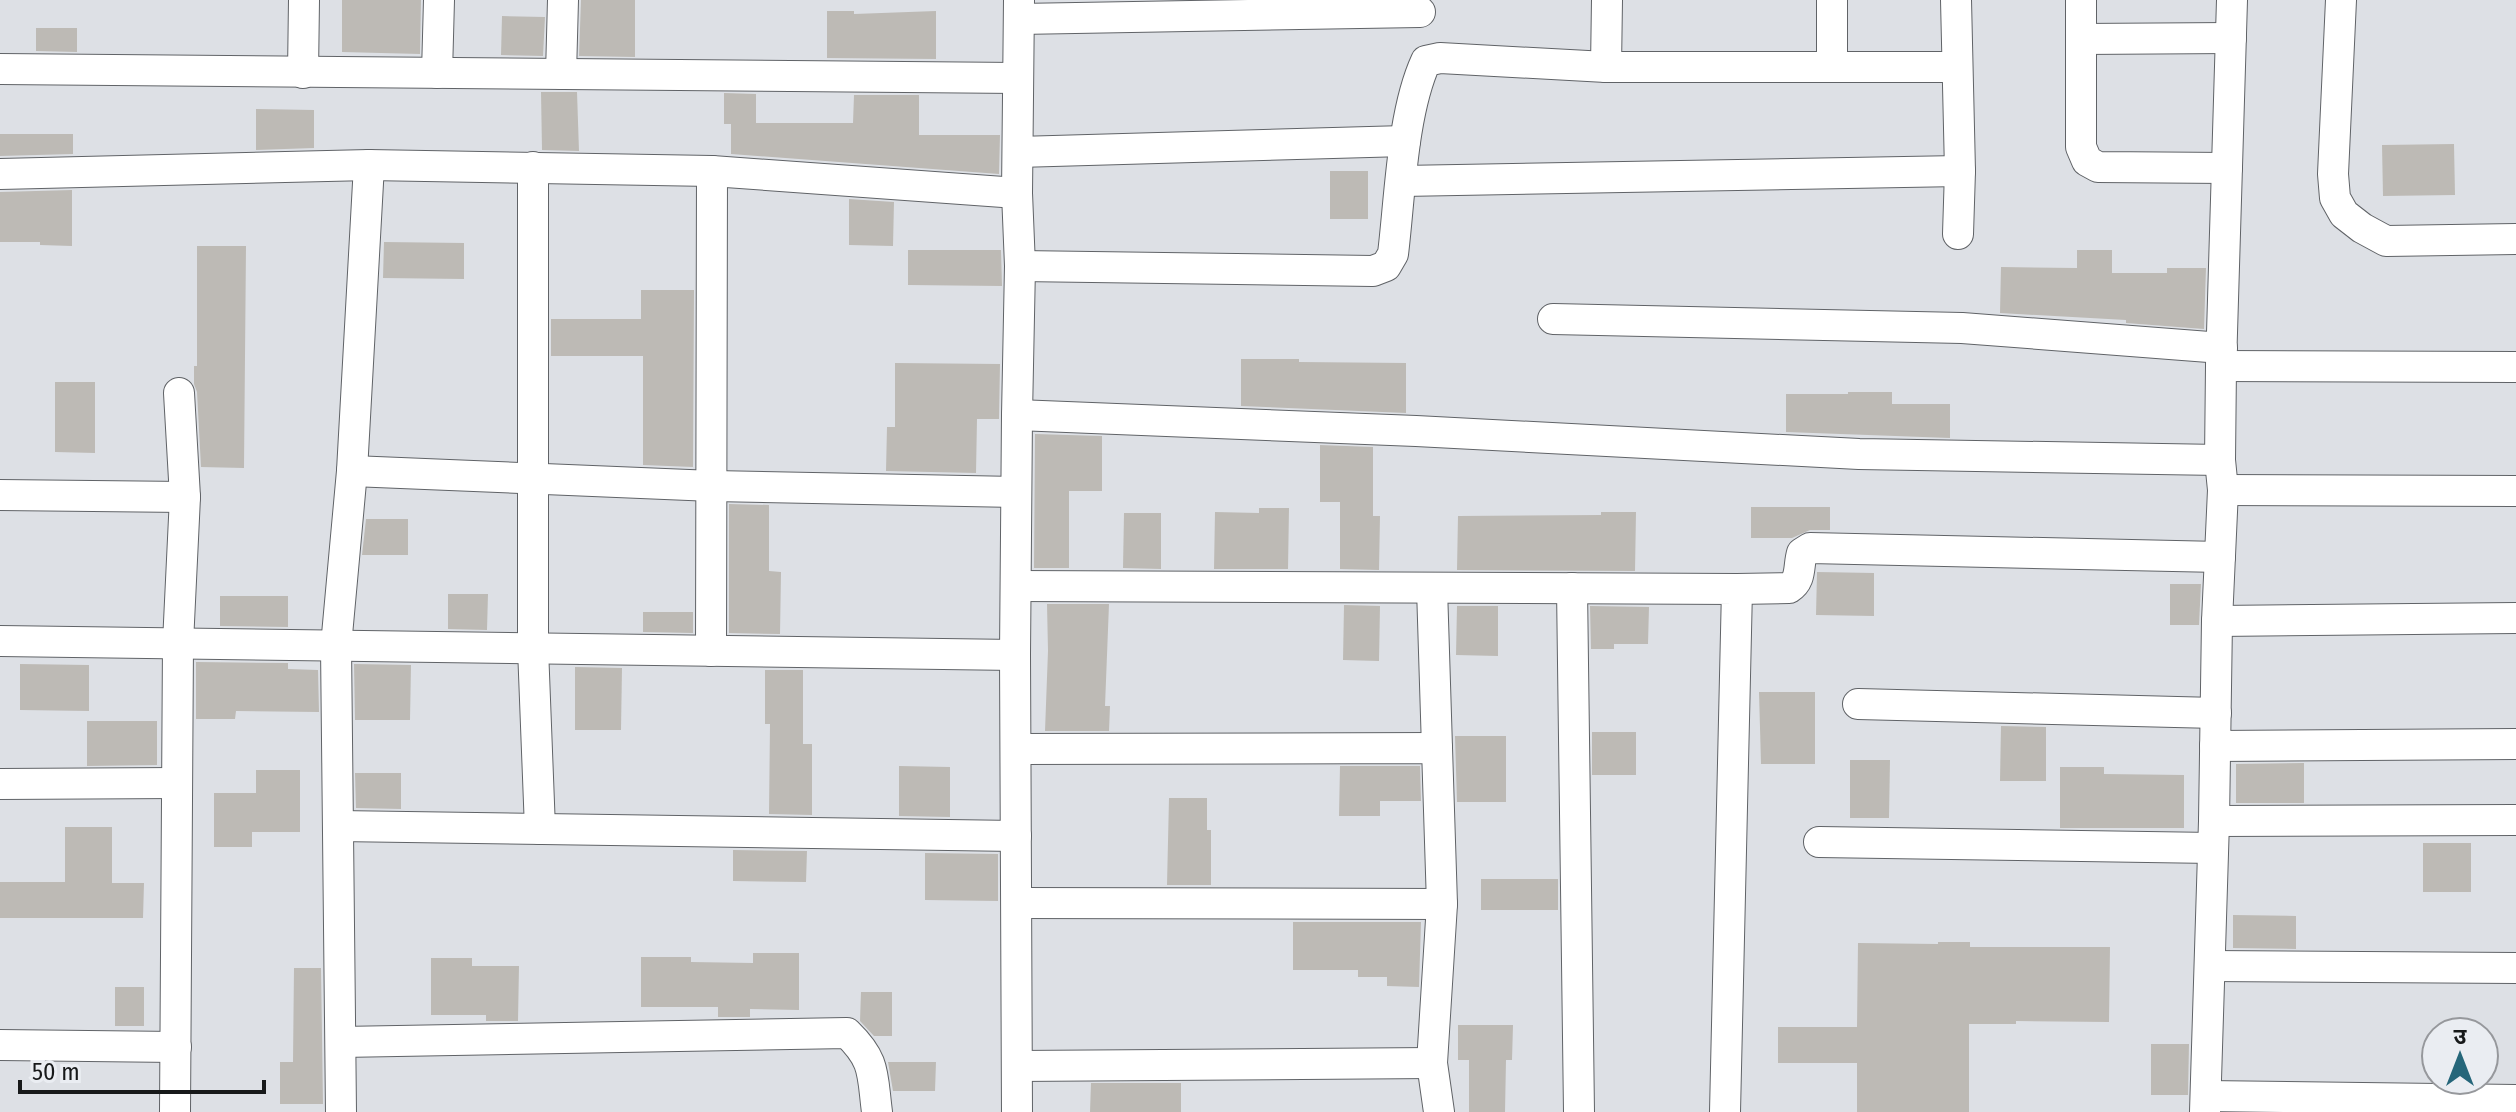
<svg xmlns="http://www.w3.org/2000/svg" width="2516" height="1112" font-family="'Fira Sans Condensed','Noto Sans Devanagari',sans-serif">
  <rect width="100%" height="100%" fill="#dde0e5"/>
  <g fill="#bdbab5">
    <path d="M342,0H421L420,54L342,52Z"/>
    <path d="M581,0H635V57L579,56Z"/>
    <path d="M827,11H854V14L936,11V59L827,58Z"/>
    <path d="M502,16L545,17L543,56L501,55Z"/>
    <path d="M36,28H77V52L36,51Z"/>
    <path d="M541,92H577L579,151L542,150Z"/>
    <path d="M724,93L756,94V123H853L854,95H919V135H1000L999,174L731,154V124H724Z"/>
    <path d="M256,109L314,110V148L256,150Z"/>
    <path d="M0,134H73V154L0,156Z"/>
    <path d="M2454,144L2455,195L2383,196L2382,145Z"/>
    <rect x="1330" y="171" width="38" height="48"/>
    <path d="M72,190V246L40,245V242H0V192Z"/>
    <path d="M849,199L894,202L893,246L849,245Z"/>
    <path d="M384,242L464,243V279L383,278Z"/>
    <path d="M197,246H246L244,468L201,467L197,392L194,384V366H197Z"/>
    <path d="M908,250H1001L1002,286L908,285Z"/>
    <path d="M2077,250H2112V273H2167V268H2206L2204,329L2126,323V320L2000,313L2001,267L2077,268Z"/>
    <path d="M641,290H694L693,467L643,465V356H551V319H641Z"/>
    <path d="M1241,359H1299V362L1406,363V413L1241,406Z"/>
    <path d="M895,363L1000,364L999,419H977L976,473L886,471L887,427H895Z"/>
    <path d="M55,382H95V453L55,452Z"/>
    <path d="M1848,392H1892V404H1950V438L1786,432V394H1848Z"/>
    <path d="M1035,434L1102,436V491H1069V568H1034Z"/>
    <path d="M1320,445L1373,447V516H1380L1379,570L1340,569V502H1320Z"/>
    <path d="M729,504L769,505V571L781,572L780,634L729,633Z"/>
    <path d="M1751,507H1830V530H1810L1792,538H1751Z"/>
    <path d="M1259,508H1289L1288,569H1214L1215,512L1259,513Z"/>
    <path d="M1601,512H1636L1635,571L1457,570L1458,516L1601,515Z"/>
    <path d="M1124,513H1161V569L1123,568Z"/>
    <path d="M366,519H408V555H362Z"/>
    <path d="M1817,572L1874,573V616L1816,615Z"/>
    <path d="M2170,584H2201L2199,625H2170Z"/>
    <path d="M448,594H488L487,630L448,629Z"/>
    <path d="M220,596H288V627L220,626Z"/>
    <path d="M1047,604H1109L1105,706H1110L1109,731H1045L1048,651Z"/>
    <path d="M1344,605L1380,606L1379,661L1343,660Z"/>
    <path d="M1457,606H1498V656L1456,655Z"/>
    <path d="M1590,606L1649,607L1648,644H1614V649H1591Z"/>
    <path d="M643,612H693V633L643,632Z"/>
    <path d="M196,662L288,663V669L318,670L319,712L236,711L235,719H196Z"/>
    <path d="M20,664L89,665V711L20,710Z"/>
    <path d="M354,664L411,665L410,720H355Z"/>
    <path d="M575,667L622,668L621,730H575Z"/>
    <path d="M765,670H803V744H812V815L769,814L770,724H765Z"/>
    <path d="M1759,692H1815V764H1761Z"/>
    <path d="M87,721H157V765L87,766Z"/>
    <path d="M2001,726L2046,727V781H2000Z"/>
    <rect x="1592" y="732" width="44" height="43"/>
    <path d="M1455,736H1506V802H1457Z"/>
    <path d="M1850,760H1890L1889,818H1850Z"/>
    <path d="M2304,763V803H2236V764Z"/>
    <path d="M899,766L950,767V817L899,816Z"/>
    <path d="M1340,766H1420L1421,801H1380V816H1339Z"/>
    <path d="M2060,767H2104V774L2184,775V828H2060Z"/>
    <path d="M256,770H300V832H252V847H214V793H256Z"/>
    <path d="M355,773H401V809L356,808Z"/>
    <path d="M1169,798H1207V830H1211V885H1167Z"/>
    <path d="M65,827H112V883H144L143,918H0V882H65Z"/>
    <rect x="2423" y="843" width="48" height="49"/>
    <path d="M733,850L807,851L806,882L733,881Z"/>
    <path d="M925,853L998,854V901L925,900Z"/>
    <rect x="1481" y="879" width="77" height="31"/>
    <path d="M2233,915L2296,916V949L2233,948Z"/>
    <path d="M1293,922H1421L1419,987L1387,986V977H1358V970H1293Z"/>
    <path d="M1938,942H1970V947H2110L2109,1022L2016,1021V1024H1969V1112H1857V1063H1778V1027H1857L1858,943L1938,944Z"/>
    <path d="M753,953H799V1010L750,1009V1017H718V1007H641V957H691V962L753,963Z"/>
    <path d="M431,958H472V966H519L518,1021H486V1015H431Z"/>
    <path d="M294,968H321L323,1104H280V1062H293Z"/>
    <rect x="115" y="987" width="29" height="39"/>
    <path d="M861,992H892V1036H874L860,1021Z"/>
    <path d="M1458,1025H1513L1512,1060H1506L1505,1112H1469V1060H1458Z"/>
    <path d="M2151,1044H2189L2188,1095H2151Z"/>
    <path d="M888,1062H936L935,1091H893Z"/>
    <path d="M1091,1083H1181V1112H1090Z"/>
  </g>
  <g fill="none" stroke-linecap="round" stroke-linejoin="round">
    <defs>
      <g id="minor">
        <path d="M1956,0L1960,171L1958,234"/>
        <path d="M2081,0V147L2087,161L2098,167L2227,168"/>
        <path d="M2341,0L2333,174L2335,198L2344,214L2362,228L2386,241L2516,239"/>
        <path d="M1019,19L1420,12"/>
        <path d="M2081,39L2231,38"/>
        <path d="M1606,67L1607,0"/>
        <path d="M1832,67V0"/>
        <path d="M0,69L1018,78"/>
        <path d="M303,73L304,0"/>
        <path d="M437,73L439,0"/>
        <path d="M561,74L563,0"/>
        <path d="M1018,152L1405,141"/>
        <path d="M533,167V648L540,829"/>
        <path d="M0,174L369,165L712,171L1017,193"/>
        <path d="M1402,181L1960,171"/>
        <path d="M1020,266L1373,271L1386,266L1393,254C1400,197 1402,113 1426,61L1440,58L1606,67H1957"/>
        <path d="M1553,319L1962,328L2222,348"/>
        <path d="M2221,366L2516,367"/>
        <path d="M1017,415L1416,431L1859,454L2220,460"/>
        <path d="M352,471L713,486L1016,492"/>
        <path d="M2223,490L2516,491"/>
        <path d="M0,495L185,497"/>
        <path d="M1016,586L1737,589L1725,1112"/>
        <path d="M1432,588L1437,748"/>
        <path d="M1572,588L1579,1112"/>
        <path d="M1737,589L1789,588C1802,580 1798,566 1802,553L1810,548L2220,557"/>
        <path d="M2217,621L2516,618"/>
        <path d="M0,641L1015,655"/>
        <path d="M711,651L712,171"/>
        <path d="M1858,704L2216,713"/>
        <path d="M2215,746L2516,744"/>
        <path d="M1016,749L1437,748L1442,904L1432,1063L1439,1112"/>
        <path d="M0,784L177,783"/>
        <path d="M2214,821L2516,820"/>
        <path d="M338,826L1016,836"/>
        <path d="M1819,842L2213,848"/>
        <path d="M1017,903L1442,904"/>
        <path d="M2210,966L2516,968"/>
        <path d="M341,1042L847,1033C876,1061 872,1074 877,1112"/>
        <path d="M0,1045L176,1047"/>
        <path d="M1017,1066L1432,1063"/>
        <path d="M2206,1096L2516,1100"/>
        <path d="M175,1112L178,643L185,497L179,393"/>
        <path d="M341,1112L336,646L352,471L369,165"/>
        <path d="M1017,1112L1015,655L1017,415L1020,266L1017,193L1019,0"/>
        <path d="M2205,1112L2214,821L2217,621L2223,490L2220,460L2221,366L2232,0"/>
      </g>
    </defs>
    <use href="#minor" stroke="#606367" stroke-width="32"/>
    <use href="#minor" stroke="#fff" stroke-width="30"/>
  </g>
  <g transform="translate(2460 1056)"><circle r="38" fill="#eaedf2" stroke="#96989c" stroke-width="2"/>
  <path d="M0-6L14 30L0 20L-14 30Z" fill="#25667a"/>
  <text y="-12" font-size="22" font-weight="bold" text-anchor="middle" fill="#17191a">उ</text>
  </g>
  <path d="M20 1080v12h244v-12" fill="none" stroke="#17191a" stroke-width="4"/>
  <text x="32" y="1080" font-size="24" fill="#17191a" stroke="#eaedf2" stroke-width="6" paint-order="stroke">50 m</text>
</svg>
